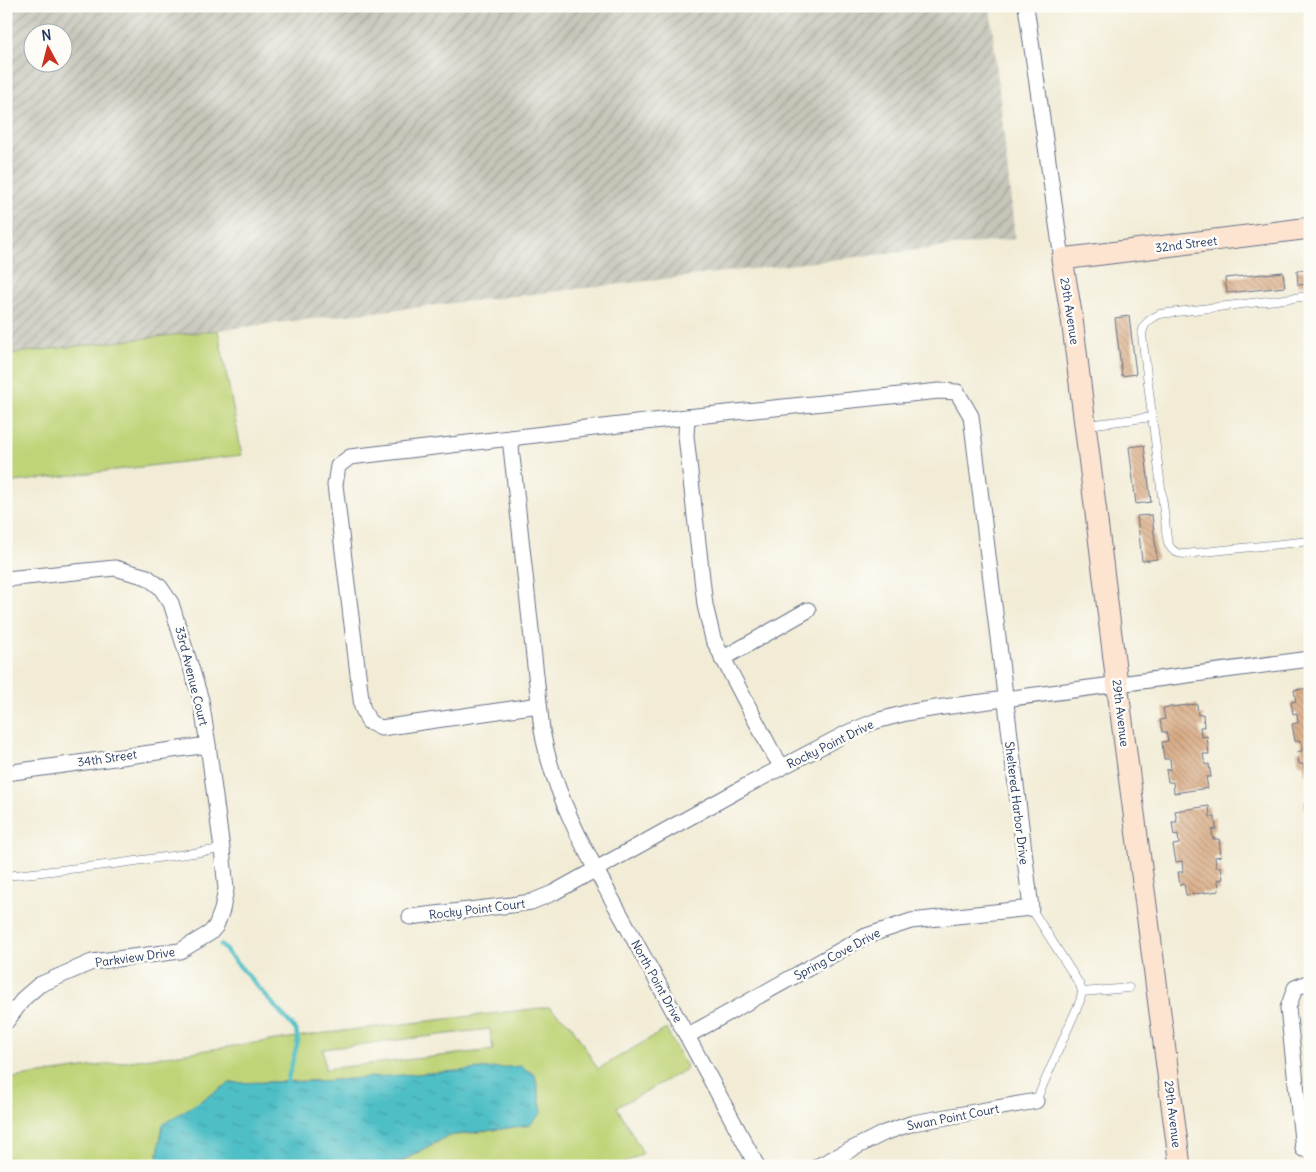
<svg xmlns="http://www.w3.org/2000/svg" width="1316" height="1172" font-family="Delius,sans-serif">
  <defs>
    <pattern id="industrial-furrows" width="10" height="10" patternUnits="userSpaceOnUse" patternTransform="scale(1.25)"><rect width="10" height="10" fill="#c6c5b8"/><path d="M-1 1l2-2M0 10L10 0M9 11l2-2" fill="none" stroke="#a0a099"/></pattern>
    <pattern id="water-ripples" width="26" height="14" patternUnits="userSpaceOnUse" patternTransform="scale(1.25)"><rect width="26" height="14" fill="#50bfc6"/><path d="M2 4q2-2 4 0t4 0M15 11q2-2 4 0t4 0" fill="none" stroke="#429ca4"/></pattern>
    <pattern id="building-back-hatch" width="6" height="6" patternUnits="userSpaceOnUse" patternTransform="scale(1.25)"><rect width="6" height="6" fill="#d9ab84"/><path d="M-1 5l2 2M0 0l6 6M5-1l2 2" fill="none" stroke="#af8c6f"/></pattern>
  </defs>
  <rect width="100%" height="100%" fill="#fdfcf7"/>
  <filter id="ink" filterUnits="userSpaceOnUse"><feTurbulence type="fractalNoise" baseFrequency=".02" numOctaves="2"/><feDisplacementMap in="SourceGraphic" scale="10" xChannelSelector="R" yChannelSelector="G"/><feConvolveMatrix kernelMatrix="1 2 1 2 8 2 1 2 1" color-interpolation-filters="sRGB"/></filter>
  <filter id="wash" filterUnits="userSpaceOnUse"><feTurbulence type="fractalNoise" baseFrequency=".0096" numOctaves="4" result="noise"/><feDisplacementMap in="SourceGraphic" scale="20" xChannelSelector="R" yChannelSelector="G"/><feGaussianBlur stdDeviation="1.12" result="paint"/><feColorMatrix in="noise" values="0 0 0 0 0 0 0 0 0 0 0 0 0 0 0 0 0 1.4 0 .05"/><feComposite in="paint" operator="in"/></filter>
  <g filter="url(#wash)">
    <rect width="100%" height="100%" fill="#f2ecd6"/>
    <path fill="url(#industrial-furrows)" fill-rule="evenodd" d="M6,6H990L1015,239L6,354ZM32,32H62V62H32Z"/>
    <g fill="#bfd478" stroke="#6d826b" fill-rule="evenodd">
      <path d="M218,330L242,455L6,483V354Z"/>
      <path d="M549,1007L571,1025L598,1069L666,1029L687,1069L617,1107L643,1153L620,1166H394L450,1136L530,1125L542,1112L535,1075L230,1083L163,1124L156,1166H6V1079L317,1034ZM490,1029L493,1050L325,1069L323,1049Z"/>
    </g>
    <path fill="url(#water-ripples)" stroke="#367792" d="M521,1066L535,1075L542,1112L530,1125L447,1136L393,1166H156L163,1124L230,1083L322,1081Z"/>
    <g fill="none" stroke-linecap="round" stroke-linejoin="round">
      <path stroke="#50bfc6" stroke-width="4.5" d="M221,945L296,1030L298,1041L287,1082"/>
    </g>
    <g id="blocks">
      <g fill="url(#building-back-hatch)">
        <path d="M1310,269V284L1298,285L1297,271Z"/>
        <path d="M1283,272L1285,287L1227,293L1225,278Z"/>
        <path d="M1129,316L1136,374L1122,376L1115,318Z"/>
        <path d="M1144,445L1151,502L1136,504L1129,447Z"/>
        <path d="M1152,515L1157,559L1142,561L1137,516Z"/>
        <path d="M1310,688V774H1305L1303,764H1299L1297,752L1302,751L1301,741H1295L1292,724L1298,723L1297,713L1293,714L1291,702L1296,701L1294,690Z"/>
        <path d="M1197,704L1198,715L1203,714L1204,727H1200L1201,737L1207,736L1209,754H1203L1205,765L1209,764L1211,777H1206L1208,788L1174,793L1173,782H1168L1166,770L1171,769L1170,759H1164L1162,742L1168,741L1166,732H1162L1160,720L1165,719L1163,708Z"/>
        <path d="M1310,803V816H1306L1304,804Z"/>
        <path d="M1209,806L1210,817H1215L1216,829L1212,830L1213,839H1219L1221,856L1215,857L1216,867H1221L1223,879L1218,880L1219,891L1186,895L1184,884L1180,885L1178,872H1183L1182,861L1176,862L1173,845L1179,844L1178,834L1174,835L1172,822H1177L1175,811Z"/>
        <path d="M1306,826H1310V843L1308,844Z"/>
      </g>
    </g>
  </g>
  <g filter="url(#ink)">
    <use href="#blocks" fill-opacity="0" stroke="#667188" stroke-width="1"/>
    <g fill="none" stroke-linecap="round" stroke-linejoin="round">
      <defs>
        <g id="lane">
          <path d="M1310,296L1160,314C1150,319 1143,323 1142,335L1165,520C1167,536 1165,554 1185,554L1310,541"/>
          <path d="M1087,425L1152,417"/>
          <path d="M6,876L114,864L222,849"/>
          <path d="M1031,908L1080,985L1082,992L1080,1001L1036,1101"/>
          <path d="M1082,992L1129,988"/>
        </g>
        <g id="street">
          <path d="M1026,6L1062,259"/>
          <path d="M687,417L686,436L705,605L713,639L770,748L782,767"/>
          <path d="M510,438L350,457L338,466L335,485L362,707L369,722L381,728L539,705"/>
          <path d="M6,579L115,568L147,577L160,587L171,603L201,700L208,745L222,849L226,889L222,910L216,926L210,933L180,951L92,962L39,985L24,998L6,1022"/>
          <path d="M722,659L808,610"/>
          <path d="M6,773L208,745"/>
          <path d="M410,917L511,905L531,902L553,893L746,786L849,732L876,721L906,713L936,708L1310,659"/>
          <path d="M1310,982L1295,988L1288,1008L1303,1149H1310"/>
          <path d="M687,1036L866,936L911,921L1031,908L971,416L957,392L939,391L687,417L510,438L542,730C555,805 600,876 636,943C677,1017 717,1091 757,1166"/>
          <path d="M818,1166L884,1133L913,1123L1036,1101"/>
        </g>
        <path id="secondary" d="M1180,1166L1117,683L1072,319L1062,259L1310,228"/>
      </defs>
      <use href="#lane" stroke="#667188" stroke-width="9"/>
      <use href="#street" stroke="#667188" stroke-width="17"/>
      <use href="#secondary" stroke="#667188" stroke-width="23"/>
      <use href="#lane" stroke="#fff" stroke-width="8"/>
      <use href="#street" stroke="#fff" stroke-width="15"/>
      <use href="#secondary" stroke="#fde4d0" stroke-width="21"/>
    </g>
  </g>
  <g text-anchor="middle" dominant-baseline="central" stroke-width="5" stroke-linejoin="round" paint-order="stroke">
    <g font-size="12" fill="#1b2f5e" stroke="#fdfcf7">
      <text transform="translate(1186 244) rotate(-7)">32nd Street</text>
      <text transform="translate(1070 311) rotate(81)">29th Avenue</text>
      <text transform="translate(192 676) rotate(76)">33rd Avenue Court</text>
      <text transform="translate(1121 713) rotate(83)">29th Avenue</text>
      <text transform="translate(830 744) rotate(-26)">Rocky Point Drive</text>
      <text transform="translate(107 758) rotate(-8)">34th Street</text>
      <text transform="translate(1017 803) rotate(83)">Sheltered Harbor Drive</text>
      <text transform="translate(477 909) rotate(-7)">Rocky Point Court</text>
      <text transform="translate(837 954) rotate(-28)">Spring Cove Drive</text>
      <text transform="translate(135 957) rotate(-8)">Parkview Drive</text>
      <text transform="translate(657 981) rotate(61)">North Point Drive</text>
      <text transform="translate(1173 1114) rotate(83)">29th Avenue</text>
      <text transform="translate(953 1117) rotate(-11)">Swan Point Court</text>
    </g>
  </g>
  <rect width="1316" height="1172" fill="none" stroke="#fdfcf7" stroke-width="25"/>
  <g transform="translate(48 48) rotate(353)"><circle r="24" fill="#fdfcf7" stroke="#a3aaba"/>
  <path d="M0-4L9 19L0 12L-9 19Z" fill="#c8321e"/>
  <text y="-8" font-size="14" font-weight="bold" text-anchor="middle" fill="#1b2f5e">N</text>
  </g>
</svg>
